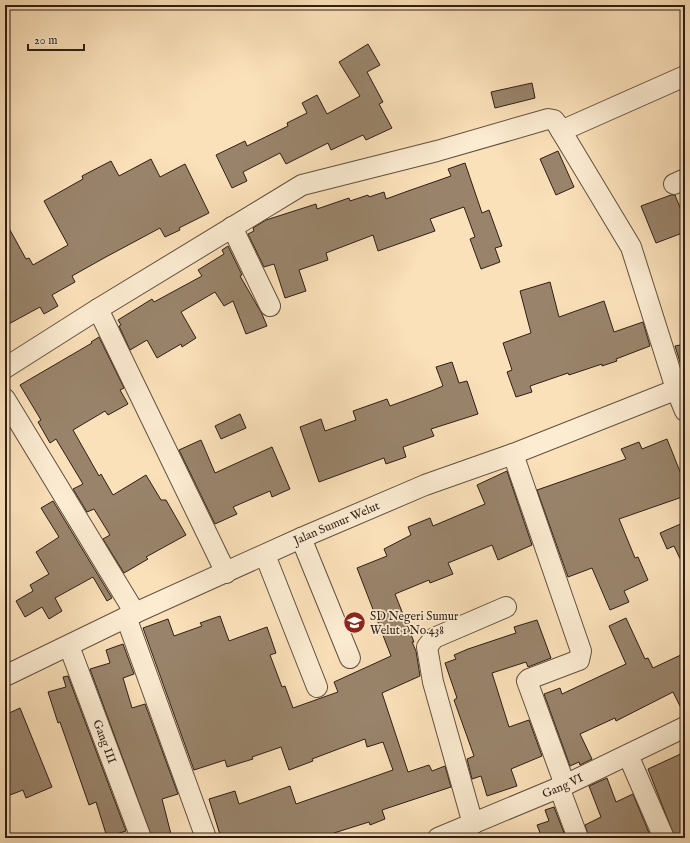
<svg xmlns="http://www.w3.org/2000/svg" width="690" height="843" font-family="'IM FELL English',serif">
  <rect width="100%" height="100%" fill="#fbe1ba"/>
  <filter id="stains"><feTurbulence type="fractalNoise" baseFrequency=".005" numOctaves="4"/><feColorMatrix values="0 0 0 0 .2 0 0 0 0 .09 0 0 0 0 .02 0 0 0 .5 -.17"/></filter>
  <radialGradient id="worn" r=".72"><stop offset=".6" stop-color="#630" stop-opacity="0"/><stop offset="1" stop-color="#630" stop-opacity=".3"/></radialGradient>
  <g fill="#99846b" stroke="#2e1f16">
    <path d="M368,44L380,65L367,72L383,102L379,104L392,128L366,140L363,135L331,150L328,143L286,164L280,153L243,172L247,181L232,188L216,155L245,141L247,146L288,126L287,123L307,113L302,103L317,95L327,114L360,96L339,62Z"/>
    <path d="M532,83L535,98L495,108L491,92Z"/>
    <path d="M558,151L574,187L556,195L540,159Z"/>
    <path d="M151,159L160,177L185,164L209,213L179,228L180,230L165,237L160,228L104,258L72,276L75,282L52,295L58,306L44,314L40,307L5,326V221L26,259L29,258L33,265L68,245L44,201L83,179L82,176L111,161L119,176Z"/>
    <path d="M465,163L482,213L489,210L502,246L495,248L500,262L481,269L470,239L475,237L464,207L430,219L435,231L378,251L373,235L326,253L328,260L299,270L306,291L285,298L274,264L264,267L248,234L254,231L253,228L266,220L316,204L317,209L349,198L350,201L368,195L369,197L384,192L386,199L408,191L451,176L448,169Z"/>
    <path d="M671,195H675L685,220V232L656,243L641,206Z"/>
    <path d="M228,246L242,275L240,276L262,314L267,326L246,334L233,301L224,306L215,292L181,312L196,338L182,347L181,344L157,358L147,340L130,350L119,326L121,325L118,320L152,299L154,302L202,276L198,270L224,254L222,250Z"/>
    <path d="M550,282L559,317L604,301L614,332L643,322L650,346L616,359L617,361L602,366V364L569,375L568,373L530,386L532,392L516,397L507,372L512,370L503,343L531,333L520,291Z"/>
    <path d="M99,337L124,388L120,390L128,404L108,415L105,411L73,430L99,476L101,474L113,495L146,475L161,500H166L186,535L146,557L148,559L124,573L103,539L110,535L94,509L87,512L73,489L83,484L56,439L50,443L38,422L41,420L20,385L92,343L91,342Z"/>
    <path d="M685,344V375H684L675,346Z"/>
    <path d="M452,362L459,383L467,381L478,414L431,429L434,436L403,447L406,457L386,464L384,458L319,482L300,427L321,419L325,431L356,420L353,411L387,399L390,406L431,391L443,386L436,367Z"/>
    <path d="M240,414L246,428L221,439L215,426Z"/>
    <path d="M667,439L681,474L685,472V496L619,519L635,558L638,557L648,580L624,591L629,602L610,610L592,568L568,577L537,490L626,459L621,449L639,442L642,449Z"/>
    <path d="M201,440L215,473L272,447L290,489L272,497L270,491L233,507L237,514L215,524L179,450Z"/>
    <path d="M507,471L532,545L498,560L492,545L448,563L453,574L430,583L429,580L395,594L414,642H412L416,651L420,676L382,693L408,772L429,765L432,771L445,766L451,787L382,810L385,819L370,825L369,822L334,833V835L326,838H221L209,799L235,791L239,804L290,786L296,804L393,770L383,742L367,747L365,739L312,759L313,761L289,770L281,747L252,757L253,759L227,767L225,760L194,770L143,628L168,619L174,636L202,626L200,623L220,616L229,641L267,627L276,653L270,655L282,687L285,686L293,708L338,692L334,682L391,656L357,568L387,556L384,549L411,535L408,527L430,518L433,526L485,504L477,485Z"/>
    <path d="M53,501L112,598L107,601L93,577L55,598L62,611L49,619L42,607L25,617L16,601L33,591L30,585L49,574L36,552L59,537L41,508Z"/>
    <path d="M685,522V569L674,546L667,549L660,533Z"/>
    <path d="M626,618L645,659L648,658L653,668L685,653V716L673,692L616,721L615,718L580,734L592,759L580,765L579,762L570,766L544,694L560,688L562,694L626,664L609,626Z"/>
    <path d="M537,620L551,658L528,667L526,662L492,673L509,727L529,720L542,756L511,769L517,786L487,796L481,776L472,779L467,759L474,756L454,700L457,698L445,663L456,659L454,655L468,649L516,633L514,627Z"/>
    <path d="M123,644L134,674L123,678L132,708L145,704L178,794L162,799L172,838H152L90,669L110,663L106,650Z"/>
    <path d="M68,676L126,831L107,837L96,802L89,805L60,722L58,723L48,692L66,687L63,677Z"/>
    <path d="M20,708L52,787L26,798L23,790L10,795L5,783V715Z"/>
    <path d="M685,752V838H675L648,769Z"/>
    <path d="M607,778L616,802L633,794L651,838H589L585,825L601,817L589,786Z"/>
    <path d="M554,807L566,838H542L537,825L549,821L545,810Z"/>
  </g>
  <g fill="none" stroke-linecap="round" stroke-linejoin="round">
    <defs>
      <g id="minor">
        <path d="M561,131L685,76"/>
        <path d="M674,184L685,179"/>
        <path d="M232,227L270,306"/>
        <path d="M98,309L226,573"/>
        <path d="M5,368L98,309L302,185L437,151L548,119L554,120L557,124L631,247L676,389L685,411"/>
        <path d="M5,399L135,613"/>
        <path d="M513,454L581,651L579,660L529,679L527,681L565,785"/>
        <path d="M301,538L350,658"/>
        <path d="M265,555L317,687"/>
        <path d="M126,617L206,838"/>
        <path id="s1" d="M69,646L141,838"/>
        <path id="s2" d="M5,676L135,613L301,538L425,485L513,454L685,386"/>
        <path d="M628,755L664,838"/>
        <path d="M559,787L578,838"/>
        <path d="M473,824L433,682L427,647L434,638L506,607"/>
        <path id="s3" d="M438,838L565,785L685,727"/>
      </g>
    </defs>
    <use href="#minor" stroke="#61503f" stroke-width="22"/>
    <use href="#minor" stroke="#fcecd2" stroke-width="20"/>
  </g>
  <defs>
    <symbol id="school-disc" viewBox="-11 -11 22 22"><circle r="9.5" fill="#8f2418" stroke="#fcecd2"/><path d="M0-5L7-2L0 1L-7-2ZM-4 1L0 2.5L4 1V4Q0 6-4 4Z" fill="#fff"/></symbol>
  </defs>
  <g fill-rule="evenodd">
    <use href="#school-disc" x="342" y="610" width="25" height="25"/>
  </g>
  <g text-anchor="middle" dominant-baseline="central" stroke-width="3.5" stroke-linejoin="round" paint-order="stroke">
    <g font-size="12" fill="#2e1f16" stroke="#fcecd2">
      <text stroke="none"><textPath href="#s2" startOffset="365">Jalan Sumur Welut</textPath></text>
      <text stroke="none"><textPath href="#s1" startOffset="102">Gang III</textPath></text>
      <text stroke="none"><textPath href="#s3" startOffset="135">Gang VI</textPath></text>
    </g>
    <g font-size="12" fill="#2e1f16" stroke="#fcecd2" text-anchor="start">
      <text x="370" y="616">SD Negeri Sumur<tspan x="370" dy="14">Welut 1 No.438</tspan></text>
    </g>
  </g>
  <rect width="690" height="843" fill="none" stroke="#fbe1ba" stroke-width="20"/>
  <rect x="6" y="6" width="678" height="831" fill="none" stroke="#2e1f16" stroke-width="2"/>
  <rect x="10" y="10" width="670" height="823" fill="none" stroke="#2e1f16"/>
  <path d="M28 44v6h56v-6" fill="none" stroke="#2e1f16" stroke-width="2"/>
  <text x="34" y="44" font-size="12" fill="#2e1f16" stroke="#fcecd2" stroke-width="3" paint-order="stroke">20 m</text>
  <rect width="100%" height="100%" filter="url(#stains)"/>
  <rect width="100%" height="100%" fill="url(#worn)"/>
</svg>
